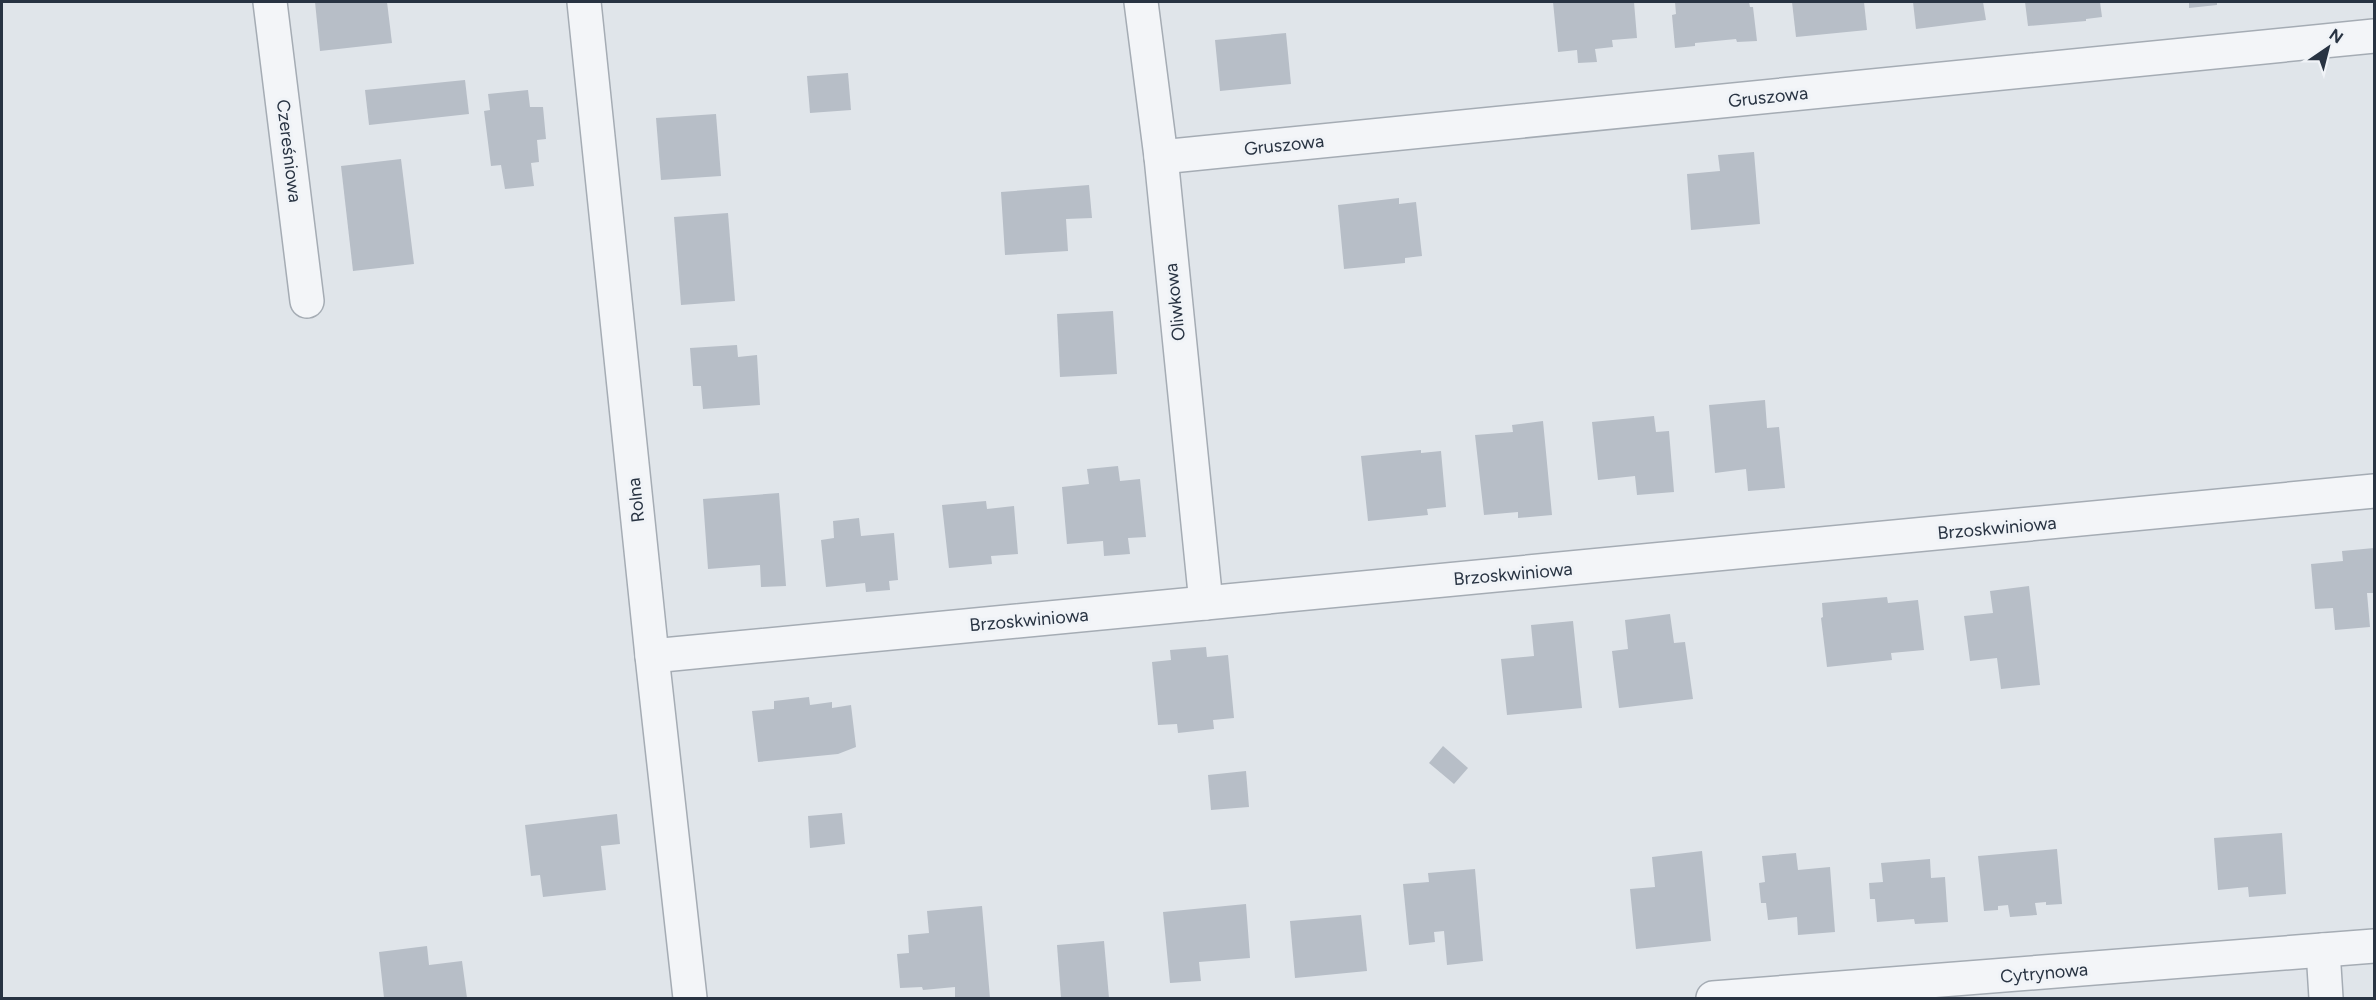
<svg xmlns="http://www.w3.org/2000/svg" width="2376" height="1000" font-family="Figtree,sans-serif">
  <rect width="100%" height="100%" fill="#e0e5ea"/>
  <g fill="#b7bec7">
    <path d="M315,2H387L392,43L320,51Z"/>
    <path d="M1553,2H1634L1637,38L1612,40L1613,47L1595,49L1597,62L1578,63L1577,50L1558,52Z"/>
    <path d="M1675,2H1749L1750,7H1753L1757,41L1737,42L1736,39L1695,43V46L1675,48L1672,15L1676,14Z"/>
    <path d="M1792,2H1864L1867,30L1796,37Z"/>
    <path d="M1913,2H1983L1986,20L1916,29Z"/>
    <path d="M2025,2H2100L2102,17L2086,19V21L2028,26Z"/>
    <path d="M2189,2H2217V5L2189,8Z"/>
    <path d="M1286,33L1291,84L1220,91L1215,40Z"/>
    <path d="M848,73L851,110L810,113L807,76Z"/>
    <path d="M465,80L469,114L369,125L365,90Z"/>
    <path d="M528,90L530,107H543L546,139L537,140L539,162L531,163L534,186L505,189L501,165L491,166L484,111L490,110L488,94Z"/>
    <path d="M716,114L721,176L661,180L656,118Z"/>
    <path d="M1754,152L1760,224L1691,230L1687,174L1720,171L1718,155Z"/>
    <path d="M401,159L414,264L353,271L341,166Z"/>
    <path d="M1089,185L1092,218L1066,219L1068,251L1005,255L1001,192Z"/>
    <path d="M1399,198V204L1416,202L1422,256L1405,258V263L1344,269L1338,205Z"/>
    <path d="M728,213L735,301L681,305L674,217Z"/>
    <path d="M1113,311L1117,374L1060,377L1057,314Z"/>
    <path d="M737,345L738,357L757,355L760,405L703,409L701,386H693L690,348Z"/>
    <path d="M1765,400L1767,428L1779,427L1785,488L1748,491L1746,469L1715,473L1709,405Z"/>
    <path d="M1654,416L1656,432L1669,431L1674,492L1637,495L1635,476L1598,480L1592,422Z"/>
    <path d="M1543,421L1552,515L1518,518V512L1484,515L1475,435L1513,432L1512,425Z"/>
    <path d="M1421,450V453L1441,451L1446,507L1427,509L1428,515L1368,521L1361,456Z"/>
    <path d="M1118,466L1120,481L1140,479L1146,537L1128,538L1130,554L1104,556L1103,541L1067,544L1062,487L1089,484L1087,469Z"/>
    <path d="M779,493L786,586L761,587L760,565L708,569L703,499Z"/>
    <path d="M986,501L987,509L1014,506L1018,554L991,556L992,564L949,568L942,505Z"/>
    <path d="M859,518L861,536L894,533L898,580L889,581L890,590L866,592L865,583L826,587L821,540L834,538L833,521Z"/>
    <path d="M2374,548V593H2367L2370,627L2335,630L2333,608L2315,609L2311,564L2343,561L2342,551Z"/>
    <path d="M2029,586L2040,685L2001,689L1997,658L1970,661L1964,616L1993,613L1990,591Z"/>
    <path d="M1887,597L1888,603L1918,600L1924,650L1891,653L1892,660L1827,667L1821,618L1823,617L1822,603Z"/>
    <path d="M1670,614L1674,643L1685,642L1693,699L1619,708L1612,651L1628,649L1625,620Z"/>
    <path d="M1573,621L1582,708L1507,715L1501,659L1534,656L1531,625Z"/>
    <path d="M1206,647L1207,657L1228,655L1234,718L1213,720L1214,729L1178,733L1177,724L1158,725L1152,662L1171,660L1170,650Z"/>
    <path d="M809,697L810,705L832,702V708L851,705L856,747L838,754L758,762L752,711L774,709V701Z"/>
    <path d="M1443,746L1468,768L1454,784L1429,763Z"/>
    <path d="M1246,771L1249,807L1211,810L1208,775Z"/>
    <path d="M842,813L845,844L810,848L808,816Z"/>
    <path d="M617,814L620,844L601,846L606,890L543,897L540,875L531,876L525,825Z"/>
    <path d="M2282,833L2286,894L2249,897L2248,887L2218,890L2214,838Z"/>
    <path d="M2057,849L2062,904L2046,905V902L2035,903L2037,915L2010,917L2008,905L1998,906V910L1984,911L1978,856Z"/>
    <path d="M1702,851L1711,941L1636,949L1630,889L1655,887L1652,857Z"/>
    <path d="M1796,853L1798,870L1830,867L1835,932L1798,935L1797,917L1768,920L1766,903H1761L1759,883L1765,882L1762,856Z"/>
    <path d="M1930,859L1931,878L1945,877L1948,922L1915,924L1914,919L1877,922L1875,899H1870L1869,883L1883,882L1881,863Z"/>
    <path d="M1475,869L1483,961L1447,965L1444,931L1434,932L1435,942L1409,945L1403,884L1429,882L1428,873Z"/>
    <path d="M1246,904L1250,958L1199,962L1201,981L1170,983L1163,912Z"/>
    <path d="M982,906L990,998H955V987L923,990L922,987L900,988L897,954L909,953L908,935L929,933L927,911Z"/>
    <path d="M1361,915L1367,971L1295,978L1290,921Z"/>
    <path d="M1104,941L1109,998H1061L1057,945Z"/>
    <path d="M427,946L429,965L462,961L467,998H384L379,952Z"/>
  </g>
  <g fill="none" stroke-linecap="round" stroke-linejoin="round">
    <defs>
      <g id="minor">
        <path d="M270,2L307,301"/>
        <path d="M584,2L652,656L690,998"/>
        <path d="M1141,2L1161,157L1206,603"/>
        <path d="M1161,157L2374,36"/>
        <path d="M652,656L2374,491"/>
        <path d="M2323,950L2326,998"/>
        <path d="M1713,998L2374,946"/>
      </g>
    </defs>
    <use href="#minor" stroke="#a5acb4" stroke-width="36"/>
    <use href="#minor" stroke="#f3f5f8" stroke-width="33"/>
  </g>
  <g text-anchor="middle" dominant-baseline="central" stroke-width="6" stroke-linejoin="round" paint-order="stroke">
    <g font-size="18" fill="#283342" stroke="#f0f3f7">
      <text transform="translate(1768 97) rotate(-6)">Gruszowa</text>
      <text transform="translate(1284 145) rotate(-6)">Gruszowa</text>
      <text transform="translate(289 151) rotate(83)">Czereśniowa</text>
      <text transform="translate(1175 302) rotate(-96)">Oliwkowa</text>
      <text transform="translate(636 500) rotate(-96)">Rolna</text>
      <text transform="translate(1997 528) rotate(-5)">Brzoskwiniowa</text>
      <text transform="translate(1513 574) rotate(-5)">Brzoskwiniowa</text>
      <text transform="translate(1029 620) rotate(-5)">Brzoskwiniowa</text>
      <text transform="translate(2044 973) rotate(-5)">Cytrynowa</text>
    </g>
  </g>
  <rect width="2376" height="1000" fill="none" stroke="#283342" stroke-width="6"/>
  <g transform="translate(2328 48) rotate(35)" stroke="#f0f3f7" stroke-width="4.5" paint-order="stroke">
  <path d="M0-4.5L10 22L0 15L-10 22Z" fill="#283342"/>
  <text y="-9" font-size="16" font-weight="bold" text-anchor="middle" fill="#283342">N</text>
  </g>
</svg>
